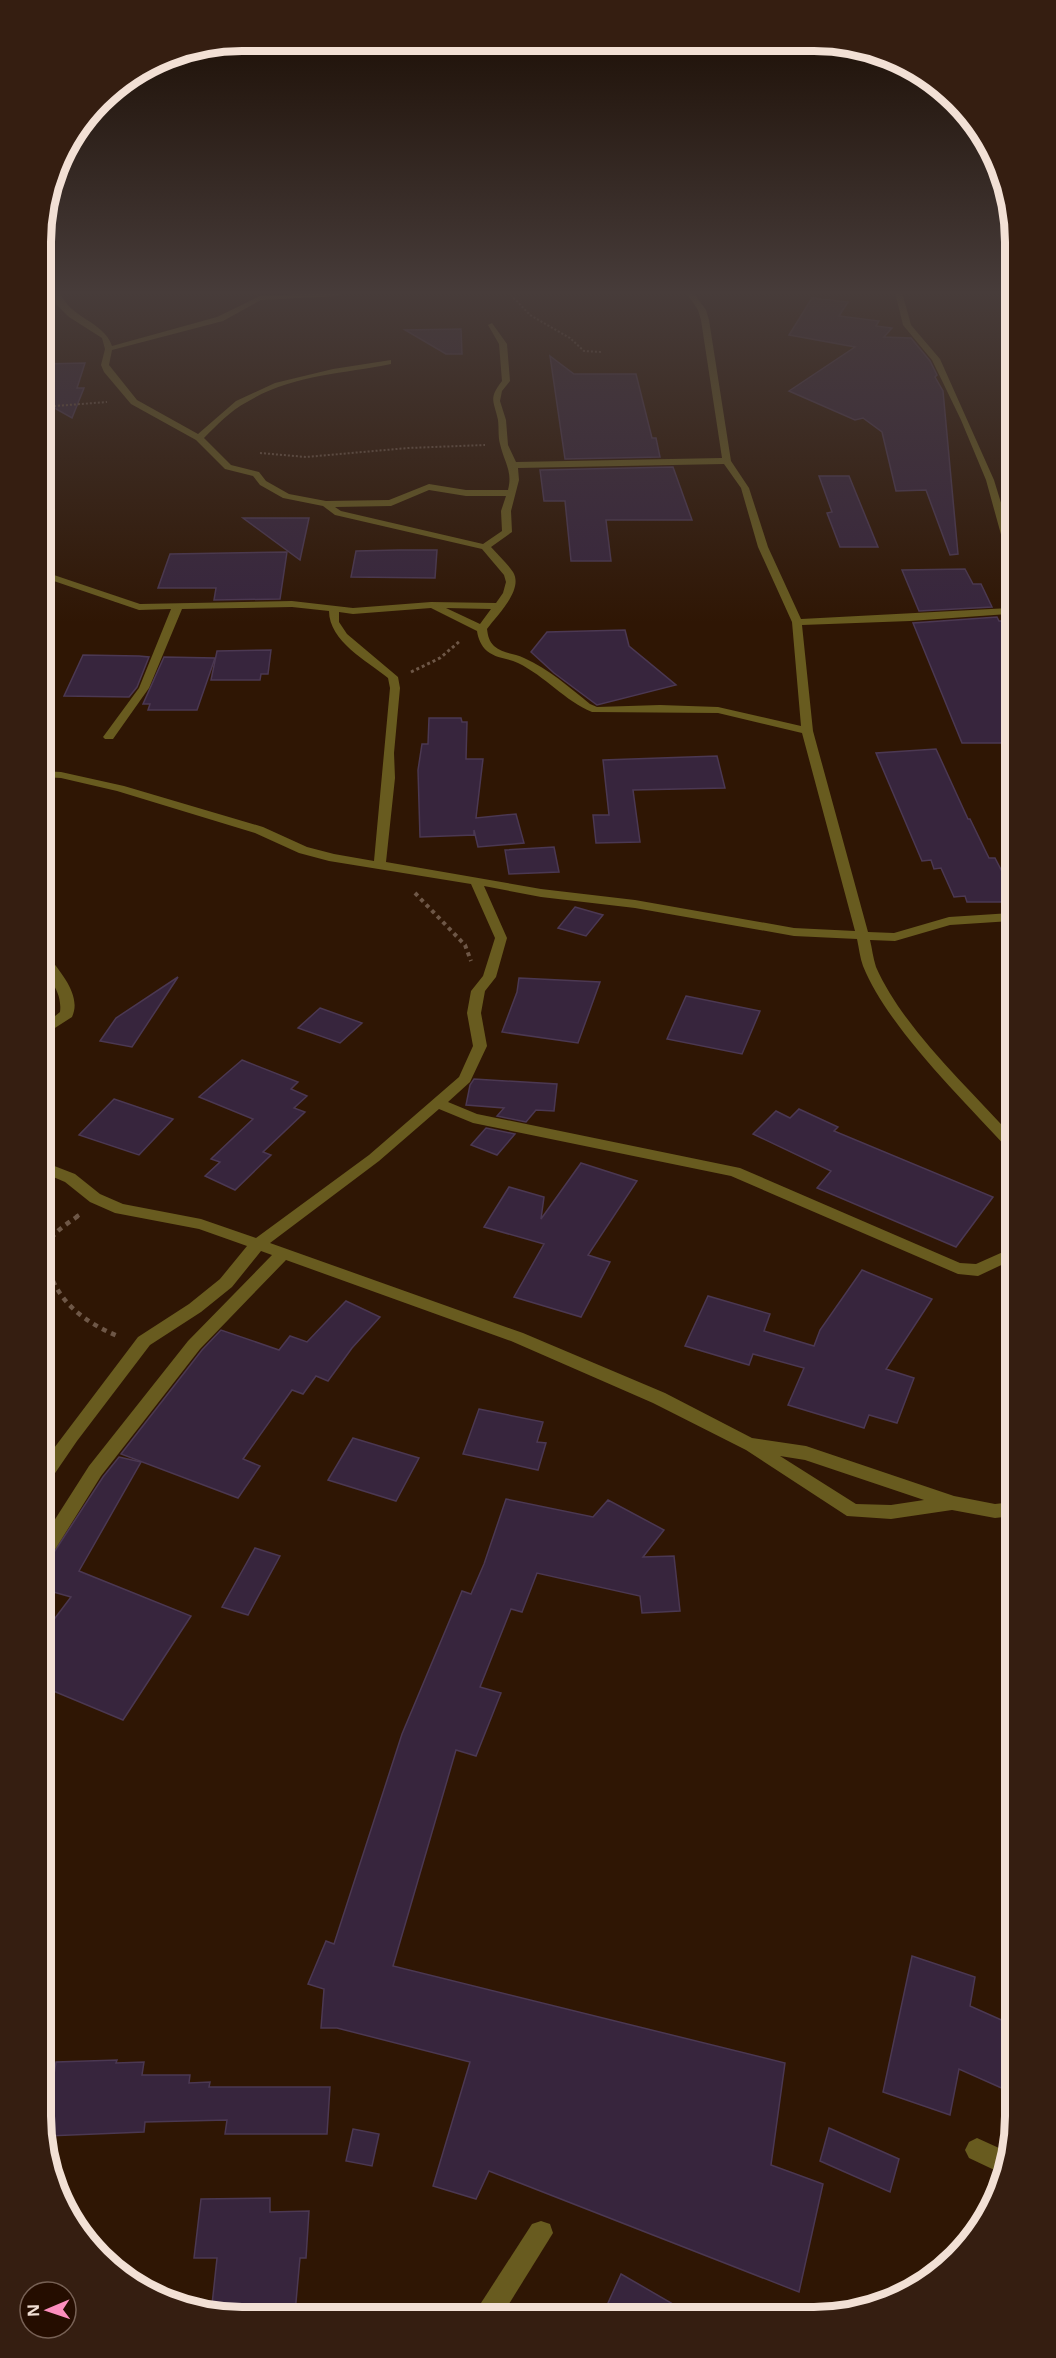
<svg xmlns="http://www.w3.org/2000/svg" width="1056" height="2358" font-family="'Noto Sans',sans-serif">
  <rect width="100%" height="100%" fill="#2f1604"/>
  <g fill="#37253d" stroke="#4b3852" stroke-width="1.5">
    <path d="M812,298L848,302L839,316L879,321L876,326L892,328L884,337L911,338L930,361L937,375L935,377L943,391L958,554L950,555L926,490L896,491L882,432L863,418L855,420L789,391L855,347L789,335Z"/>
    <path d="M461,329L462,354H446L405,330Z"/>
    <path d="M550,356L574,374H636L652,438H656L660,457L565,459Z"/>
    <path d="M85,363L77,388H84L72,418L42,401L41,364Z"/>
    <path d="M673,467L692,520H606L611,561H571L565,501H544L540,470Z"/>
    <path d="M819,476H849L878,547H840L827,513L832,512Z"/>
    <path d="M243,518H309L300,560Z"/>
    <path d="M399,550H437L435,578L351,577L356,551Z"/>
    <path d="M287,552L280,599L214,600L216,588H158L170,554Z"/>
    <path d="M965,569L973,584H981L992,607L919,611L902,570Z"/>
    <path d="M997,617L999,621H1003L1010,633V743H962L913,623Z"/>
    <path d="M625,630L629,646L676,685L597,705L554,673L531,652L547,632Z"/>
    <path d="M271,650L268,674H261L260,680H211L217,651Z"/>
    <path d="M83,655L139,656L149,657L137,687L129,697L64,696Z"/>
    <path d="M164,657L215,658L197,710H148L150,704H143Z"/>
    <path d="M429,718H461L462,722H467L466,759H483L476,818L516,814L524,843L478,847L474,830V835L420,837L418,770L422,744H428Z"/>
    <path d="M936,749L968,819H970L989,858H995L1011,889V902H967L965,896L954,897L941,868L934,869L931,860L922,861L876,753Z"/>
    <path d="M717,756L725,788L633,790L640,842L596,843L593,815H609L603,760Z"/>
    <path d="M554,847L559,872L509,874L505,850Z"/>
    <path d="M575,907L603,915L586,936L558,928Z"/>
    <path d="M178,977L132,1047L100,1041L116,1018Z"/>
    <path d="M519,978L600,982L578,1043L502,1032L517,992Z"/>
    <path d="M686,996L760,1011L742,1054L667,1039Z"/>
    <path d="M320,1008L362,1023L340,1043L298,1028Z"/>
    <path d="M242,1060L298,1082L291,1089L307,1096L294,1108L305,1112L263,1152L271,1155L235,1190L205,1176L220,1162L211,1159L253,1119L199,1097Z"/>
    <path d="M474,1079L557,1084L554,1111L536,1110L526,1122L497,1116L504,1108L466,1105L470,1085Z"/>
    <path d="M114,1099L173,1119L139,1155L79,1135Z"/>
    <path d="M799,1109L838,1127L834,1131L993,1197L956,1247L817,1188L831,1171L753,1134L776,1111L790,1118Z"/>
    <path d="M486,1128L515,1134L497,1155L471,1145Z"/>
    <path d="M581,1163L637,1181L588,1255L610,1262L581,1317L514,1297L544,1244L484,1227L509,1187L544,1197L541,1219Z"/>
    <path d="M862,1270L932,1299L886,1369L914,1378L897,1423L869,1415L864,1428L788,1405L804,1368L753,1354L749,1365L685,1346L708,1296L770,1314L764,1331L814,1346L820,1330Z"/>
    <path d="M346,1301L380,1317L352,1348L328,1381L316,1376L303,1394L292,1390L243,1459L260,1466L238,1498L121,1454L202,1350L221,1330L279,1350L290,1336L307,1342Z"/>
    <path d="M479,1409L543,1422L537,1442L546,1443L538,1470L463,1454Z"/>
    <path d="M353,1438L419,1458L396,1501L328,1480Z"/>
    <path d="M119,1457L141,1462L79,1571L191,1616L123,1720L46,1688V1630L71,1597L46,1590L45,1566L103,1477Z"/>
    <path d="M506,1499L593,1517L608,1500L664,1530L643,1557L674,1556L680,1611L642,1613L640,1596L537,1573L522,1612L511,1609L480,1687L501,1693L476,1756L456,1750L393,1966L785,2063L771,2165L823,2184L799,2292L489,2171L476,2199L433,2186L470,2062L337,2028H321L324,1989L308,1984L326,1941L334,1944L402,1734L462,1591L471,1594L484,1564Z"/>
    <path d="M255,1548L280,1556L248,1615L222,1607Z"/>
    <path d="M912,1956L975,1977L970,2006L1015,2026V2094L959,2069L950,2115L883,2092Z"/>
    <path d="M117,2060L116,2063L144,2062L142,2075H190L189,2083L210,2082L209,2087H330L327,2134H225L227,2120L145,2122L144,2132L47,2136V2119L56,2062Z"/>
    <path d="M829,2128L899,2159L890,2192L820,2161Z"/>
    <path d="M353,2129L379,2134L372,2166L346,2161Z"/>
    <path d="M270,2198V2212L309,2211L306,2258H300L295,2313L211,2314L217,2258H194L201,2199Z"/>
    <path d="M621,2274L685,2311L604,2312Z"/>
  </g>
  <g fill="none" stroke-linecap="round" stroke-linejoin="round">
    <g stroke="#6e5747" stroke-width="2" stroke-dasharray="2 2" stroke-linecap="butt">
      <path d="M508,292L530,315L570,338L584,351L601,352"/>
      <path d="M42,407L107,402"/>
      <path d="M260,453L306,457L408,448L485,445"/>
    </g>
    <path stroke="#6e5747" stroke-width="3" stroke-dasharray="3 3" stroke-linecap="butt" d="M411,672L440,658L460,641"/>
    <g stroke="#6e5747" stroke-width="4" stroke-dasharray="4 4" stroke-linecap="butt">
      <path d="M415,893L465,945L471,961"/>
      <path d="M76,1217L79,1215"/>
    </g>
    <path stroke="#6e5747" stroke-width="4.5" stroke-dasharray="5 5" stroke-linecap="butt" d="M78,1216C67,1224 53,1232 47,1245C44,1252 46,1260 48,1268C59,1304 86,1323 120,1337"/>
    <g fill="#685b1f" fill-rule="evenodd">
      <path d="M53,292H60C69,318 104,321 112,346L217,317L260,296L342,292L339,296L261,300L223,321L112,350L109,365L137,400L198,434L236,401L275,383L333,369L391,360V364C342,374 291,375 247,402C230,411 217,425 204,438L231,465L259,472L266,481L289,494L326,501L389,500L429,484L466,490H508C513,471 504,462 500,444C498,437 499,428 498,420C494,401 488,399 502,381L499,344L488,325L492,323L507,344L510,381L502,391L500,401L506,420L508,445L516,462L722,458L701,320L698,310L686,292H693L706,310L709,320L731,461L749,488L768,547L801,619L1010,608L1008,614L910,621L802,625L813,731L868,932L894,933L949,917L1011,913V921L950,925L895,941L870,940C872,948 873,958 876,967C903,1028 967,1086 1012,1136V1150L1007,1148C961,1097 889,1029 863,966C860,958 859,948 857,939L794,936L635,908L541,897L484,886L507,938L496,977L485,991L481,1013L487,1046L470,1082L448,1102L477,1114L740,1168L960,1263L976,1264L1012,1248V1260L978,1276L958,1274L731,1176L473,1123L439,1109L379,1161L270,1243L523,1333L665,1393L752,1438L806,1446L954,1496L995,1504L1013,1502V1516L995,1518L952,1510L891,1519L847,1516L746,1450L653,1403L511,1341L286,1260L200,1349L101,1476L51,1556L45,1558V1535L89,1466L188,1341L272,1255L261,1251L232,1287L201,1312L150,1345L77,1441L51,1479L45,1481V1460L138,1337L189,1304L220,1279L247,1246L199,1229L115,1213L90,1202L65,1182L44,1173V1162L75,1174L100,1194L123,1204L201,1219L256,1238L369,1155L459,1077L473,1046L467,1013L471,991L483,976L495,938L471,884L329,861L299,853L255,833L117,791L61,778L43,777V771L61,772L124,786L263,827L307,847L334,854L374,861L390,688L388,678C367,661 329,641 329,611L292,607L182,609L149,688L113,739H105L103,737L139,688L171,609L139,610L42,577V571L140,604L292,601L353,608L431,602L496,603L503,593L506,582L504,575L482,549L335,515L323,506L283,498L260,485L253,476L225,469L196,440L131,404L104,372L101,365L105,349L102,338L69,317L57,305ZM724,464L741,488L758,547L792,622L801,726L718,707L660,705L597,707L590,704C569,687 549,669 524,658C514,653 503,654 494,646C489,641 488,636 487,629C497,615 524,590 513,572C507,563 498,555 491,547L512,532L511,511L519,480L518,468ZM429,490L466,496H506L501,511L502,531L483,544L341,511L335,507L391,506ZM431,608L477,631C478,638 481,646 487,651C497,659 508,658 518,663C545,676 565,701 592,712L718,713L802,733L855,931L794,928L635,900L541,889L386,862L395,778L394,753L400,688L398,677L347,634L339,622V612L353,614ZM446,608L491,609L480,624ZM780,1456L805,1460L924,1500L891,1505L856,1504Z"/>
      <path d="M895,292H902L911,325L940,359L994,480L1010,532V552L1005,549L986,480L961,420L932,360L903,325Z"/>
      <path d="M43,956L49,957C61,973 82,996 72,1017L44,1035V1025L60,1012C63,987 43,978 43,956Z"/>
      <path d="M977,2138L1010,2153L1005,2175L969,2158L965,2150L969,2142Z"/>
      <path d="M541,2221L550,2224L553,2233L504,2312H478L481,2303L532,2224Z"/>
    </g>
  </g>
  <linearGradient id="sky" x2="0" y2="1"><stop stop-color="#1a0c02"/><stop offset="0.47" stop-color="#473c3a"/><stop offset="1" stop-color="#473c3a" stop-opacity="0"/></linearGradient>
  <rect width="1056" height="623" fill="url(#sky)"/>
  <path d="M0 0H1056V2358H0ZM242 51H814A191 191 0 0 1 1005 242V2116A191 191 0 0 1 814 2307H242A191 191 0 0 1 51 2116V242A191 191 0 0 1 242 51Z" fill="#351e11" fill-rule="evenodd"/>
  <path fill="none" stroke="#f2e0d5" stroke-width="8" d="M242 51H814A191 191 0 0 1 1005 242V2116A191 191 0 0 1 814 2307H242A191 191 0 0 1 51 2116V242A191 191 0 0 1 242 51Z"/>
  <g transform="translate(48 2310) rotate(268)"><circle r="28" fill="#250d00" stroke="#776155" stroke-width="1.5"/>
  <path d="M0-4.5L10 22L0 15L-10 22Z" fill="#fd8ebe"/>
  <text y="-9" font-size="16" font-weight="bold" text-anchor="middle" fill="#f2e0d5">N</text>
  </g>
</svg>
